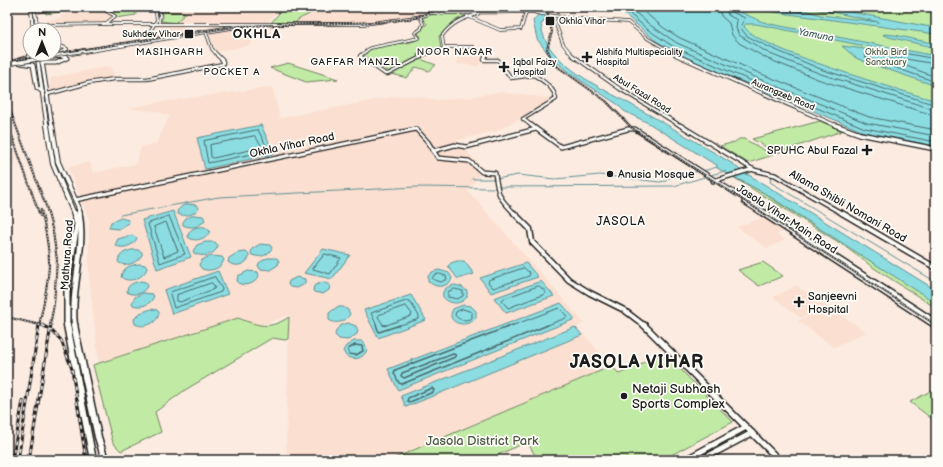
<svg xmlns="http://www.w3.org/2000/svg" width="943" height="467" font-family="'Balsamiq Sans',sans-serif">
  <rect width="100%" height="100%" fill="#fcebe0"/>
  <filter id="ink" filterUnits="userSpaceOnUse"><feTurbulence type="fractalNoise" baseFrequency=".025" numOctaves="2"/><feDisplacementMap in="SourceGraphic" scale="8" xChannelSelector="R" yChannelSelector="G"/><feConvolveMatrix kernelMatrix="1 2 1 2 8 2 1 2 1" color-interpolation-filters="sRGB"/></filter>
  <g filter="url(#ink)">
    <g fill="#fbdfd0">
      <path d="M96,7L111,16L112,18L103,23H40L39,22L61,18V15L74,13L73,10Z"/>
      <path d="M158,7H281L267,23H175L186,14L182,13V12H161Z"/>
      <path d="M284,7L363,8L434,7L433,10L416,16L367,22L271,23Z"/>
      <path d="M158,24H185L183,29L185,33L153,37L152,33Z"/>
      <path d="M236,28L237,38L257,35L250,45L216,52L208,32Z"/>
      <path d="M482,55L479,66L457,64V56Z"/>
      <path d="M110,66L115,78L82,83L51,91L50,78Z"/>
      <path d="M272,87L280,118L398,96H414L437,100L471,97L500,92L555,99L496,131L457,140L483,169L468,191L584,323L577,327L612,366L389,460H286L289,315L258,326L238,318L99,362L89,277V219L68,167L90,162L93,173L136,164L141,147L156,144L170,116L159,112L129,108L168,101Z"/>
      <path d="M7,134L16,162L7,164Z"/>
      <path d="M764,217L784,231L776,234L785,240L767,248L737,227Z"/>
      <path d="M797,286L827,307L801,318L773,297Z"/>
      <path d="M829,307L866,332L834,347L798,321Z"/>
    </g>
    <g fill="#c1eaa5" stroke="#6e8360">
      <path d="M58,7H96L46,14L45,12L38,13L59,9Z"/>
      <path d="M118,7H135L136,15L115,18L117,16L106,9Z"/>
      <path d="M284,7H316C309,18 301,15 295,23H271Z"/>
      <path d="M640,7H936V125Z"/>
      <path d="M161,12H183V13H186L175,23L161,21L163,17Z"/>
      <path d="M434,14H460L465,16L454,21L439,36L441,48L416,54L423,60L436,65L429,71L416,67L407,78L392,74L364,56C366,54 369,50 371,49C386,40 408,48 421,37L418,33V32L427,24L421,17Z"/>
      <path d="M288,63L338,79L306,82L270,68Z"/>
      <path d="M820,121L842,131L777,153L752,139Z"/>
      <path d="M739,139H744L773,155L748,163L720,146L735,142Z"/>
      <path d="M733,177L764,193L777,202L936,301V308L874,268L840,243Z"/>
      <path d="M763,262L783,276L759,286L738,270Z"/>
      <path d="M289,317L288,339L285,340L272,338L185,390L155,412L161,432L121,451L113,443L93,365L238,318C259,326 269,330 289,317Z"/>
      <path d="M664,353L733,422L662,460H538L527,442L486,460H390L612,366L619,374Z"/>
      <path d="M936,388V422L910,402Z"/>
    </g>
    <g fill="#8bdde2" stroke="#5f9093" fill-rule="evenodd">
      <path d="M545,7H550L543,23L541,24C542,35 547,46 556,55C576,77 607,91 632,105C666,124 700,144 733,164L745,174L749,175L936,290V303L764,193L717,168V165L711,162L650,124L624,111L617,104L568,72L549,55L537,39L533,21Z"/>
      <path d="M616,7H730L760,21L770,24L936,56V86L863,61L856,58L842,46L879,51H888L885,50L756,24H746L744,26C753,48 907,92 936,101V146L864,132L700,64L673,51L656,41Z"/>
      <path d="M737,7H756L800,12H802L790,7L829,8L936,28V34ZM801,7L832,12L879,22L821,15L797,8Z"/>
      <path d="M884,34L895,35L936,44V48L889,37L883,35Z"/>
      <path d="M261,125L274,154L205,169L197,138Z"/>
      <path d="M187,204L197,205L199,208C194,215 185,217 178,214L177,211L182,206Z"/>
      <path d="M173,211L191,257L157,269L142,220Z"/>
      <path d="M194,215L203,216L205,220C200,227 191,229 183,225V222L186,218Z"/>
      <path d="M121,218L128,220L129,223L119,229L109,228L111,222Z"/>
      <path d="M205,227L210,231C207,239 194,243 188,237C188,228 198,226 205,227Z"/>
      <path d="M132,235L137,238C134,246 122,250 115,245L118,239Z"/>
      <path d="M205,242H215L218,246C215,255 203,258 194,253L193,251L197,245Z"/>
      <path d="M260,244L270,245L272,248C268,256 260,258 252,255L251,253L252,249Z"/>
      <path d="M323,249L350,255L332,279L304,273Z"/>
      <path d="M138,250L142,252V255C137,263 125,268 118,262C119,252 130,249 138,250Z"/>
      <path d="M246,252L249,255V258C245,265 235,268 228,262L229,258L237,253Z"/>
      <path d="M212,256L222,257L224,260C221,269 210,272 202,269L199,265C201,259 206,257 212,256Z"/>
      <path d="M267,258H277L279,261L278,265L270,270L260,269L258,266L259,263Z"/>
      <path d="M457,261H464L474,274L458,279L448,266L451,263Z"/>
      <path d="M526,263L538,277L491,293L480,278Z"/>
      <path d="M141,264L145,265L147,268C144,278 129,284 121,277C122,267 133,264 141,264Z"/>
      <path d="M439,270L449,273L452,278L451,281C444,288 435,288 428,281V276L432,272Z"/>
      <path d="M218,271L228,294L172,314L164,290Z"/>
      <path d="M248,271L258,272L259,276C255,284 246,287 238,283L237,280L238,276Z"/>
      <path d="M297,277L305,279V284L297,288L290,287L288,285L289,281Z"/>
      <path d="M141,281L145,282L148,284C145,293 135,297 127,292C126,285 135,282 141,281Z"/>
      <path d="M541,281L554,296L506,313L494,298Z"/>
      <path d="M322,282L330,285L329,290L323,294L314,292L313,290L314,286Z"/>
      <path d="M455,285L462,287L467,291V297C461,305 450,305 443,297C441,289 448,286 455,285Z"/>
      <path d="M143,293L152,294L154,296C151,305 141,308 133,305L132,303L135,297Z"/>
      <path d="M411,295L426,320L378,338L364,310Z"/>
      <path d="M561,303L575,319L398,390L388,369Z"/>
      <path d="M463,305L471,306L476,311V318C468,329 444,324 453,309Z"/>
      <path d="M337,307H343L348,310L350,314C346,322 336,325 329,320V313Z"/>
      <path d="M151,309L157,310L159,312C159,323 144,329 135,324L134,319L140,313Z"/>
      <path d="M348,323L356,326L358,331L357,334L348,340L339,339L335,335C336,327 342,324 348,323Z"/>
      <path d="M575,327L582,335L406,407L401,396Z"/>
      <path d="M354,341H362L365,344L367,350C363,359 354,361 346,356L343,351L346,346Z"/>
    </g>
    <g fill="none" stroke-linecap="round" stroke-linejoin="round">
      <g stroke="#48696b" stroke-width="1">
        <path d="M622,7L647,29L674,47L735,74L865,128L936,142"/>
        <path d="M629,7L650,25L677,43L757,78L867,123L936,136"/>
        <path d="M638,7L664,28L680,38L759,73L869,117L936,130"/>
        <path d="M719,7L721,16L729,23L732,35L739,43L768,59L820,80L936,116"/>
        <path d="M725,7L728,15L737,20L736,28L739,35L770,54L821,74L936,110"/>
        <path d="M730,7L732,12L745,18L741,25L742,30L747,36L773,49L823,70L936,105"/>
        <path d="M936,59L892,51L885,56L866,53L864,55L865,57L936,82"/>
        <path d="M936,64L894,57L890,60L936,77"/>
        <path d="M258,130L268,149L267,151L208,163L204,141Z"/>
        <path d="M255,136L261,145L259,148L213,158L211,157L210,145Z"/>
        <path d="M169,216L185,254L160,263L148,224Z"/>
        <path d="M166,222L178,251L164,257L154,227Z"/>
        <path d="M325,254L341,258L330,274L313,269Z"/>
        <path d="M524,268L530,273L529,276L493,288L488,282L489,280Z"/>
        <path d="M440,274L446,276L447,279L441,282L432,279L434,275Z"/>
        <path d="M215,277L222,289L221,292L174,308L170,294L171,292Z"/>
        <path d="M212,283L215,287L214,289L180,302L177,301V295Z"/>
        <path d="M539,286L546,292L545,294L508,308L502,301L503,299Z"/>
        <path d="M455,289L463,291V296L457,299L448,297V292Z"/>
        <path d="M406,306L412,314L411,316L384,326L378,317L379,315Z"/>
        <path d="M463,309L472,312V318C466,321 459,321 455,315L456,312Z"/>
        <path d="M377,326L371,313L409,300L419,316V319L397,326"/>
        <path d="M511,326L559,308L567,316L566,318L545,326"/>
      </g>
      <g stroke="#48696b" stroke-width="1.5">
        <path d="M376,325L379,332L400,325"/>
        <path d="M383,325H386"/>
        <path d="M513,325L395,370L394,373L399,383L402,384L548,325"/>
        <path d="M355,345L362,346L363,351L356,355L349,354L348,349Z"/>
        <path d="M453,354L456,355L455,357L404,378L401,376L402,373Z"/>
        <path d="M432,388L434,390L433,392L410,402L407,401L408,398Z"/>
      </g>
      <g stroke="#5f9093" stroke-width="1">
        <path d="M703,171L717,167"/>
        <path d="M767,174L771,178L770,182L936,282"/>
        <path d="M711,175L725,171"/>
        <path d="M472,179H496L518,175L555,179L600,175L659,182L666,181L669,178L700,171"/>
        <path d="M499,187L674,186L708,176"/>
        <path d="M120,215L219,197L417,187L495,188"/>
      </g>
      <defs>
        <g id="tertiary-far4">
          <path d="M99,7L115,16L105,24"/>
          <path d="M429,13L536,12"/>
          <path d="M467,16L500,30L521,29L526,12"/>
          <path d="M563,17L555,22L563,44L573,56"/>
          <path d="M206,32L212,49L218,56"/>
          <path d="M445,47H473V50L486,56"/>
          <path d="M360,56L370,48L419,38L415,33L421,29L423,24L420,16"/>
          <path d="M420,56L444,49L442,36C451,23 464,18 478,14"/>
        </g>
        <g id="tertiary-far3">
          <path d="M361,55L360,56L385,74H388L421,57L420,55"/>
          <path d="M486,55L484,60H498L511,78L534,75C543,81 554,87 556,99L523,119L532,126"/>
          <path d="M572,55L620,89L681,126"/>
          <path d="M48,94L88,83L114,79H147L223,64V61L217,55"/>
        </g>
        <g id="tertiary-far2">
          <path d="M531,125L561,147L628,129H635L768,214"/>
          <path d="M680,125L754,170L775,175L843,214"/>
          <path d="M433,151L455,145L466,147L536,129"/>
          <path d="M713,181L753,169"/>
          <path d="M75,200L416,129L428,142L438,158L469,161L482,172L495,173C498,196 499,198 515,214"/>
          <path d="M744,202L763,214"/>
        </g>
        <g id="tertiary-far1">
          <path d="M514,213L530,229L532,242L569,280L590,293L624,310L645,326"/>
          <path d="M762,213L936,326"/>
          <path d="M767,213L936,322"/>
          <path d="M842,213L936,268"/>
        </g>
        <g id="tertiary">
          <path d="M644,325L779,460"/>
          <path d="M685,460L746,427"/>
          <path d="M701,460L752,433"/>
        </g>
        <g id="secondary-far2">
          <path d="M157,7L160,15L159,22"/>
          <path d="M534,7L536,13L567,18L628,22L647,38L678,56"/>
          <path d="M237,26L71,52L72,54L244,26"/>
          <path d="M33,27L47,25L115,24H364L423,16L447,7"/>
          <path d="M149,41V33L157,20L155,7"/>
        </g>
        <path id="secondary-far1" d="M676,55L837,126"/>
        <path id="secondary" d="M835,125L860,134L936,149"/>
        <path id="primary" d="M37,24H47"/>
        <g id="trunk-far4">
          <path d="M31,7L33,30"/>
          <path d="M34,7L38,30"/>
          <path d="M30,34V45"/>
          <path d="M54,48L63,47L67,49L55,55"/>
          <path d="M37,54V56"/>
          <path d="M41,54V56"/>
          <path d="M29,56L31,54"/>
        </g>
        <g id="trunk-far3">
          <path d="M37,55L47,126"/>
          <path d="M41,55L52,126"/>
          <path d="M19,60L27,58L30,55"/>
          <path d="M21,63L33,65L37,88L43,92"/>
          <path d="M42,63H56L67,58L63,56L53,57"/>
        </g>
        <g id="trunk-far2">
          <path d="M47,125L53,164L74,214"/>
          <path d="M52,125L58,162L78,206L80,214"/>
        </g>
        <g id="trunk-far1">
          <path d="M67,326V285L77,224L74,213"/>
          <path d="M75,326C73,319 74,311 74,304C75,275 85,242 79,213"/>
        </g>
        <g id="trunk">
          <path d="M67,325L93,460"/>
          <path d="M74,325L98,437L105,460"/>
        </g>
      </defs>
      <use href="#tertiary-far4" stroke="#1c1c1c" stroke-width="3.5"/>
      <use href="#tertiary-far3" stroke="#1c1c1c" stroke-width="4.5"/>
      <use href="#tertiary-far2" stroke="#1c1c1c" stroke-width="5.5"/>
      <use href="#tertiary-far1" stroke="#1c1c1c" stroke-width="7"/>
      <use href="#tertiary" stroke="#1c1c1c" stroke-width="8"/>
      <use href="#secondary-far2" stroke="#1c1c1c" stroke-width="3.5"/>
      <use href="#secondary-far1" stroke="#1c1c1c" stroke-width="4.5"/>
      <use href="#secondary" stroke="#1c1c1c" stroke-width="6"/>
      <use href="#primary" stroke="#1c1c1c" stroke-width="4"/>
      <use href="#trunk-far4" stroke="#1c1c1c" stroke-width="4"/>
      <use href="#trunk-far3" stroke="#1c1c1c" stroke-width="5"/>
      <use href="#trunk-far2" stroke="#1c1c1c" stroke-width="6"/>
      <use href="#trunk-far1" stroke="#1c1c1c" stroke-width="8"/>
      <use href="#trunk" stroke="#1c1c1c" stroke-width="9"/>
      <use href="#tertiary-far4" stroke="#fdfcf7" stroke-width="2"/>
      <use href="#tertiary-far3" stroke="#fdfcf7" stroke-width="2.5"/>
      <use href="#tertiary-far2" stroke="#fdfcf7" stroke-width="3"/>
      <use href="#tertiary-far1" stroke="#fdfcf7" stroke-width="4"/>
      <use href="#tertiary" stroke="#fdfcf7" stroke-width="5"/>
      <use href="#secondary-far2" stroke="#fdfcf7" stroke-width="2"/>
      <use href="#secondary-far1" stroke="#fdfcf7" stroke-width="2.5"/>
      <use href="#secondary" stroke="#fdfcf7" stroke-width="3.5"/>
      <use href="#primary" stroke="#fdfcf7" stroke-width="2.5"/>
      <use href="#trunk-far4" stroke="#fdfcf7" stroke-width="2.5"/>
      <use href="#trunk-far3" stroke="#fdfcf7" stroke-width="3"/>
      <use href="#trunk-far2" stroke="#fdfcf7" stroke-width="4"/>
      <use href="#trunk-far1" stroke="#fdfcf7" stroke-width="5"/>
      <use href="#trunk" stroke="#fdfcf7" stroke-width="6"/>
      <defs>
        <g id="rail-far1">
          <path d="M544,7L547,10L552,32L547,49L552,60L558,67L606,101L632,128L936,325"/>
          <path d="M54,54L240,26L384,22L414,18L445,7"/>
          <path d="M7,61L53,54"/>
          <path d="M7,102L46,206L53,232L57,260L54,304L50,326"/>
          <path d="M7,121L40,216"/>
          <path d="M7,317L44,326"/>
          <path d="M39,326C43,305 49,283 49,262C49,244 45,227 41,210"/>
        </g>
        <g id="rail">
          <path d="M42,325L51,330L61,340L72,369L86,460"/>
          <path d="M12,460L23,401"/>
          <path d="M18,460L39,325"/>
          <path d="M29,460L51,325"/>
        </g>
      </defs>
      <use href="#rail-far1" stroke="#1c1c1c" stroke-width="2"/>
      <use href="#rail" stroke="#1c1c1c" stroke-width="3"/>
      <use href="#rail-far1" stroke="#fdfcf7" stroke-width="1" stroke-dasharray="1.5" stroke-linecap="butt"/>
      <use href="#rail" stroke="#fdfcf7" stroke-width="1.5" stroke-dasharray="4" stroke-linecap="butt"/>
      <defs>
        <path id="secondary-bridge-far1" d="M51,56L91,50"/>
        <path id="secondary-bridge" d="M51,56L58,55"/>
        <path id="primary-bridge" d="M7,64L52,57"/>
      </defs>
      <use href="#secondary-bridge-far1" stroke="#1c1c1c" stroke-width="3.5" stroke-linecap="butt"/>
      <use href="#secondary-bridge" stroke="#1c1c1c" stroke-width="4.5" stroke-linecap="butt"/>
      <use href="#primary-bridge" stroke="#1c1c1c" stroke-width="5" stroke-linecap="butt"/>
      <use href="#secondary-bridge-far1" stroke="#fdfcf7" stroke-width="2"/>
      <use href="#secondary-bridge" stroke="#fdfcf7" stroke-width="2.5"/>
      <use href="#primary-bridge" stroke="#fdfcf7" stroke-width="3"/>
    </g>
  </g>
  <g fill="#1c1c1c" stroke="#fdfcf7" stroke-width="1.5">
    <rect x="545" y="16" width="10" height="10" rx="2"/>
    <rect x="184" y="29" width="10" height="10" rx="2"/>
    <path d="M585 51h4v4h4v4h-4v4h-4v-4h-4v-4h4z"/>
    <path d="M502 61h4v4h4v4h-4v4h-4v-4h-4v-4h4z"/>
    <path d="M865 144h4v4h4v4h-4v4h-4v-4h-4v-4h4z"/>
    <circle cx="610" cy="174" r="4"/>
    <path d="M797 296h4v4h4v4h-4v4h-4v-4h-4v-4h4z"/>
    <circle cx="624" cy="396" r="4"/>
  </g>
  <g text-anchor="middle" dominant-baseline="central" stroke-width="3.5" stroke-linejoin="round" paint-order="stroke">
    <g font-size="9" fill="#1c1c1c" stroke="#fdfcf7" text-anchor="start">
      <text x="559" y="21">Okhla Vihar</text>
      <text x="180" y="34" text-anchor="end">Sukhdev Vihar</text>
      <text x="596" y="52">Alshifa Multispeciality<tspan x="596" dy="10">Hospital</tspan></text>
      <text x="513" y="62">Iqbal Faizy<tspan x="513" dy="10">Hospital</tspan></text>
    </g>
    <g font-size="9" fill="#4e5a45" stroke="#fdfcf7">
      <text x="886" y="52">Okhla Bird<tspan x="886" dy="10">Sanctuary</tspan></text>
    </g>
    <g font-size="9" fill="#1c1c1c" stroke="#fdfcf7">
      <text transform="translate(642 94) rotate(32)">Abul Fazal Road</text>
      <text transform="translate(783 95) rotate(23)">Aurangzeb Road</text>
    </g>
    <g font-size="10" font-style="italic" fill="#436061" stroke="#fdfcf7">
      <text transform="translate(816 35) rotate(11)">Yamuna</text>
    </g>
    <g font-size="10" letter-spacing="1" fill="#1c1c1c" stroke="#fdfcf7">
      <text x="170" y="52">MASIHGARH</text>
      <text x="455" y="52">NOOR NAGAR</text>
      <text x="356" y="62">GAFFAR MANZIL</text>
      <text x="232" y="72">POCKET A</text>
    </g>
    <g font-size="11" fill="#1c1c1c" stroke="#fdfcf7">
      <text transform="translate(292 145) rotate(-12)">Okhla Vihar Road</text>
      <text transform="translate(848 206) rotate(30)">Allama Shibli Nomani Road</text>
      <text transform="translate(787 219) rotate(33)">Jasola Vihar Main Road</text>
      <text transform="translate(67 255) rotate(-86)">Mathura Road</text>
    </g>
    <g font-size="11" fill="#1c1c1c" stroke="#fdfcf7" text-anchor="start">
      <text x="858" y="150" text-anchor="end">SPUHC Abul Fazal</text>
      <text x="618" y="174">Anusia Mosque</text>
      <text x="808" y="296">Sanjeevni<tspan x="808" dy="13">Hospital</tspan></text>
    </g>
    <g font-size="12" letter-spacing="1" fill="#1c1c1c" stroke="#fdfcf7">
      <text x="621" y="221">JASOLA</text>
    </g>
    <g font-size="13" font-weight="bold" letter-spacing="1" fill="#1c1c1c" stroke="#fdfcf7">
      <text x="257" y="34">OKHLA</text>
    </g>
    <g font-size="13" fill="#1c1c1c" stroke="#fdfcf7" text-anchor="start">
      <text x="632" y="389">Netaji Subhash<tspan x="632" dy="15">Sports Complex</tspan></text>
    </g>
    <g font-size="13" fill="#4e5a45" stroke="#fdfcf7">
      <text x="482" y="441">Jasola District Park</text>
    </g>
    <g font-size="18" font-weight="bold" letter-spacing="1" fill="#1c1c1c" stroke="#fdfcf7">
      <text x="637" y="362">JASOLA VIHAR</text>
    </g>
  </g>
  <rect width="943" height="467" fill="none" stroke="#fdfcf7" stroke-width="24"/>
  <rect x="12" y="12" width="919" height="443" fill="none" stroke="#1c1c1c" stroke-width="1.5" filter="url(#ink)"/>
  <g transform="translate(42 42)"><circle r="19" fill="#fdfcf7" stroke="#a3a29f"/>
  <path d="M0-3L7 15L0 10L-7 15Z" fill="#1c1c1c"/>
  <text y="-6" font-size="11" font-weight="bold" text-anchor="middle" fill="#1c1c1c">N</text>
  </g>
</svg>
